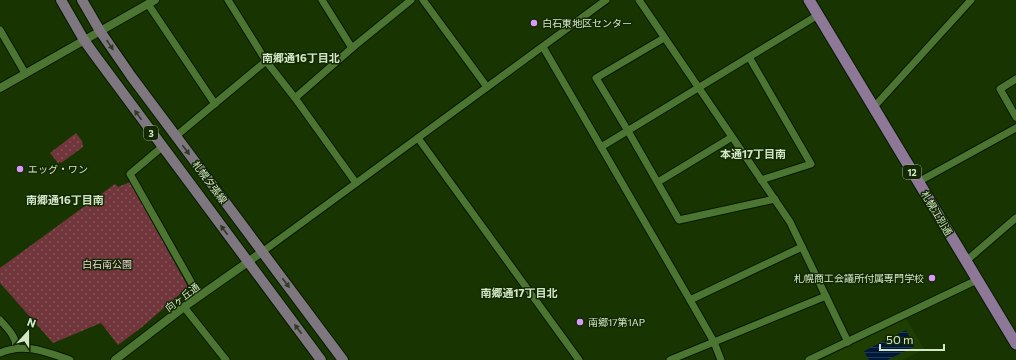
<svg xmlns="http://www.w3.org/2000/svg" width="1016" height="360" font-family="Commissioner,'Noto Sans JP',sans-serif">
  <defs>
    <pattern id="green-dots" width="8" height="8" patternUnits="userSpaceOnUse"><rect width="8" height="8" fill="#71353c"/><path d="M2 2h.1M6 6h.1" fill="none" stroke="#845257" stroke-width="1.8" stroke-linecap="round"/></pattern>
    <pattern id="water-rules" width="6" height="5" patternUnits="userSpaceOnUse"><rect width="6" height="5" fill="#001839"/><path d="M0 2.5h6" fill="none" stroke="#243a54"/></pattern>
  </defs>
  <rect width="100%" height="100%" fill="#183400"/>
  <path fill="#1f3f02" d="M906,319L924,349L902,360H821Z"/>
  <g fill="url(#green-dots)">
    <path d="M76,133L82,141L83,147L61,163L60,162L58,163L50,153Z"/>
    <path d="M130,182L188,287L142,327L118,345L101,323L53,343L0,283V268L115,184L118,187Z"/>
  </g>
  <path fill="url(#water-rules)" d="M906,330L914,347L887,360H869L864,351Z"/>
  <g fill="none" stroke-linecap="round" stroke-linejoin="round">
    <defs>
      <g id="minor">
        <path d="M228,0L266,61L295,98L356,183"/>
        <path d="M322,0L352,48"/>
        <path d="M423,0L487,87"/>
        <path d="M639,0L790,222L848,342"/>
        <path d="M148,4L215,104"/>
        <path d="M0,30L25,73"/>
        <path d="M664,38L596,78L628,131L679,220L775,199"/>
        <path d="M543,47L690,300L714,342L721,360"/>
        <path d="M749,57L811,164L761,180"/>
        <path d="M1016,79L1000,89L1016,117"/>
        <path d="M295,98L352,48L411,0"/>
        <path d="M873,108L971,0"/>
        <path d="M176,136L266,61"/>
        <path d="M418,138L579,360"/>
        <path d="M162,147L130,174L199,296"/>
        <path d="M601,147L818,15"/>
        <path d="M658,182L732,137"/>
        <path d="M918,182L1016,128"/>
        <path d="M262,252L606,0"/>
        <path d="M966,261L1016,218"/>
        <path d="M690,300L802,247"/>
        <path d="M184,307L226,360"/>
        <path d="M0,320C7,328 16,336 16,347"/>
        <path d="M0,353C24,342 46,352 70,360"/>
        <path d="M670,360L826,296"/>
        <path d="M809,360L977,280"/>
      </g>
      <g id="tertiary">
        <path d="M0,88L155,0"/>
        <path d="M115,360L184,307L262,252"/>
      </g>
      <g id="primary">
        <path d="M61,0L84,40L94,54L321,360"/>
        <path d="M82,0L100,31L131,76L343,360"/>
      </g>
      <path id="trunk" d="M809,0L1016,344"/>
    </defs>
    <use href="#minor" stroke="#061900" stroke-width="9"/>
    <use href="#tertiary" stroke="#061900" stroke-width="10"/>
    <use href="#primary" stroke="#061900" stroke-width="12"/>
    <use href="#trunk" stroke="#061900" stroke-width="13"/>
    <use href="#minor" stroke="#4d7532" stroke-width="7"/>
    <use href="#tertiary" stroke="#4d7532" stroke-width="8"/>
    <use href="#primary" stroke="#7e777f" stroke-width="10"/>
    <use href="#trunk" stroke="#8e7898" stroke-width="11"/>
  </g>
  <defs><path id="oneway-solid" d="M-6-.8H1V-3.2L6.5 0L1 3.2V.8H-6Z"/></defs>
  <g fill="#2e3c24">
    <use href="#oneway-solid" transform="translate(110 45) rotate(56)"/>
    <use href="#oneway-solid" transform="translate(138 115) rotate(-126)"/>
    <use href="#oneway-solid" transform="translate(186 150) rotate(53)"/>
    <use href="#oneway-solid" transform="translate(224 230) rotate(-127)"/>
    <use href="#oneway-solid" transform="translate(286 283) rotate(53)"/>
    <use href="#oneway-solid" transform="translate(298 329) rotate(-127)"/>
  </g>
  <g fill="#d99af7" stroke="#142805" stroke-width="1.5">
    <circle cx="534" cy="23" r="4"/>
    <circle cx="20" cy="169" r="4"/>
    <circle cx="932" cy="278" r="4"/>
    <circle cx="580" cy="322" r="4"/>
  </g>
  <g text-anchor="middle" dominant-baseline="central" stroke-width="3" stroke-linejoin="round" paint-order="stroke">
    <g fill="#142805" stroke="#99ae8b" stroke-width="1">
      <rect x="144" y="126" width="14" height="14" rx="3"/>
      <rect x="903" y="165" width="18" height="14" rx="3"/>
    </g>
    <g font-size="9" font-weight="bold" fill="#d2e8c5">
      <text x="151" y="133">3</text>
      <text x="912" y="172">12</text>
    </g>
    <g font-size="10" fill="#d2e8c5" stroke="#142805" text-anchor="start">
      <text x="542" y="23">白石東地区センター</text>
      <text x="28" y="169">エッグ・ワン</text>
      <text x="924" y="278" text-anchor="end">札幌商工会議所付属専門学校</text>
      <text x="588" y="322">南郷17第1AP</text>
    </g>
    <g font-size="10" fill="#d2e8c5" stroke="#142805">
      <text transform="translate(210 182) rotate(53)">札幌夕張線</text>
      <text transform="translate(937 213) rotate(59)">札幌江別通</text>
      <text transform="translate(182 297) rotate(-37)">向ヶ丘通</text>
    </g>
    <g font-size="10" fill="#efd4d5" stroke="#142805">
      <text x="107" y="264">白石南公園</text>
    </g>
    <g font-size="11" font-weight="bold" fill="#d2e8c5" stroke="#142805">
      <text x="301" y="57">南郷通16丁目北</text>
      <text x="753" y="153">本通17丁目南</text>
      <text x="65" y="199">南郷通16丁目南</text>
      <text x="519" y="292">南郷通17丁目北</text>
    </g>
  </g>
  <g transform="translate(28 332) rotate(21)" stroke="#142805" stroke-width="3" paint-order="stroke">
  <path d="M0-3L7 15L0 10L-7 15Z" fill="#d2e8c5"/>
  <text y="-6" font-size="11" font-weight="bold" text-anchor="middle" fill="#d2e8c5">N</text>
  </g>
  <path d="M880 344v6h64v-6" fill="none" stroke="#d2e8c5" stroke-width="2"/>
  <text x="886" y="344" font-size="12" fill="#d2e8c5" stroke="#142805" stroke-width="3" paint-order="stroke">50 m</text>
</svg>
